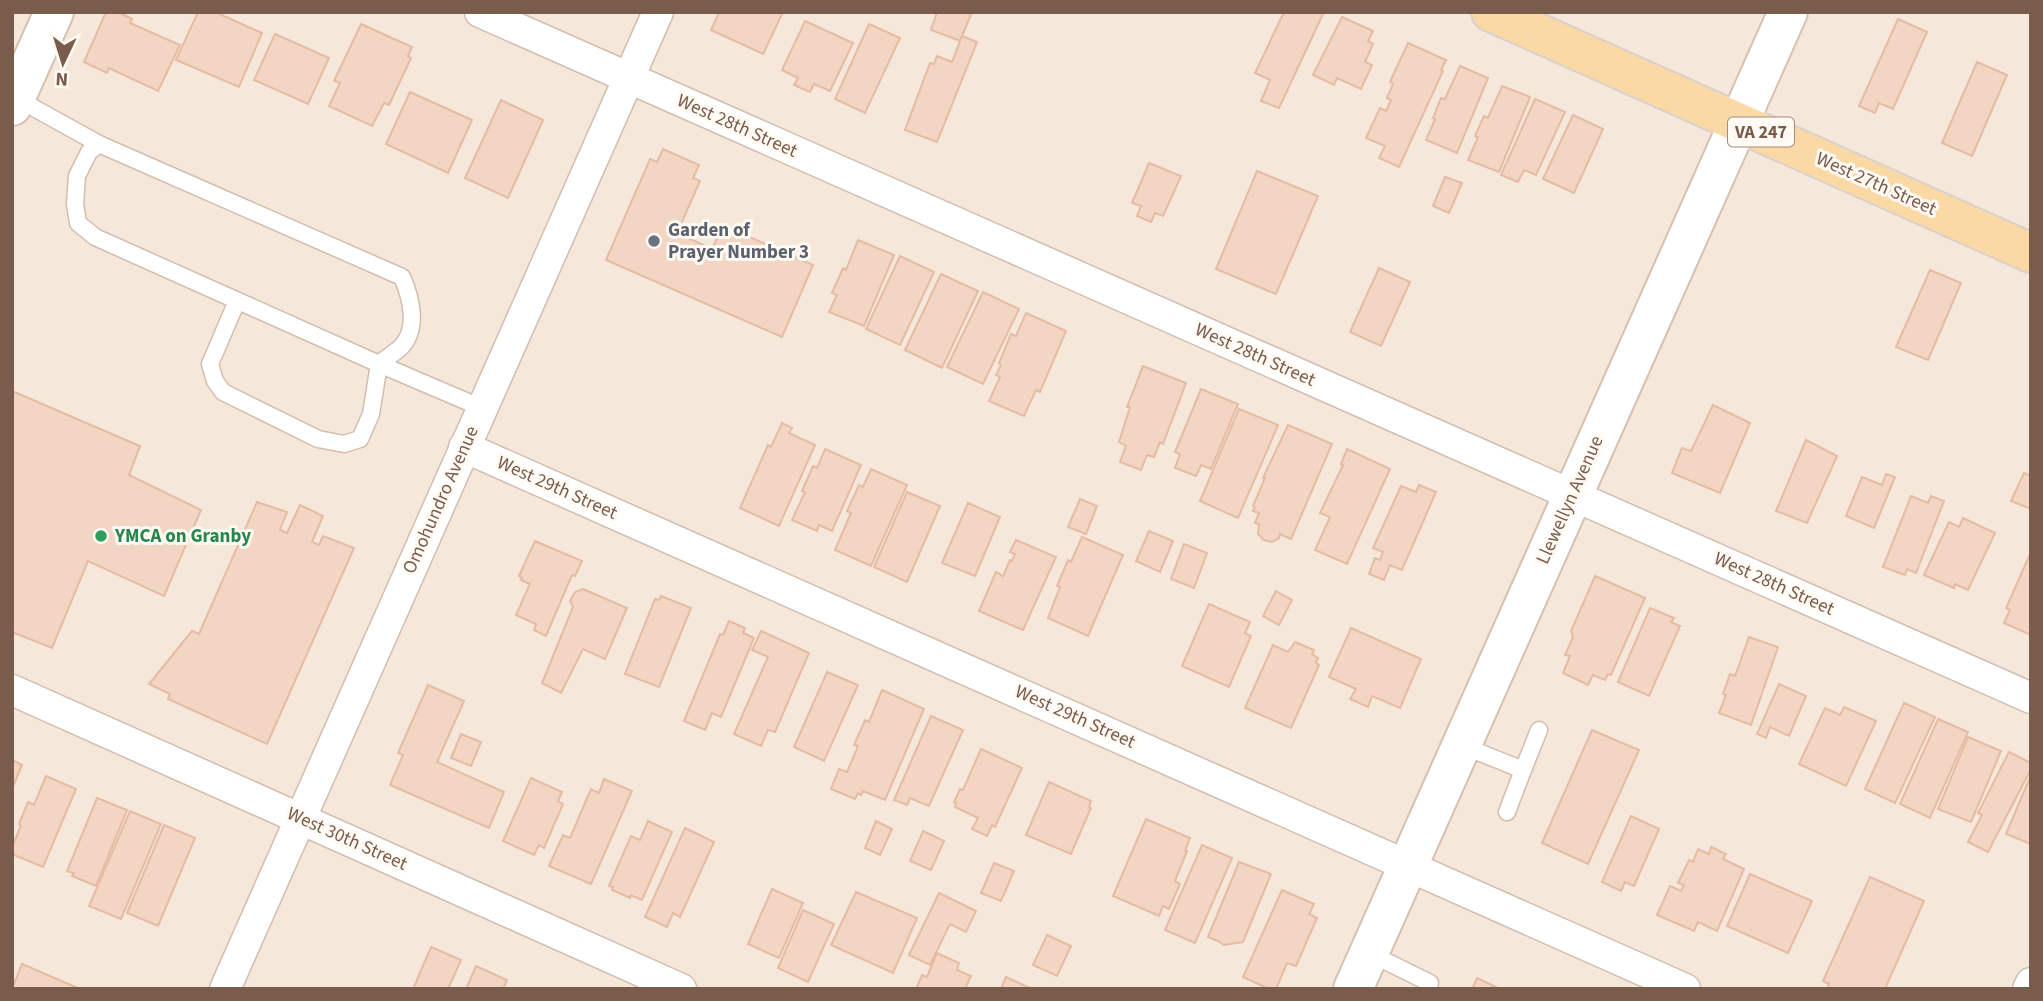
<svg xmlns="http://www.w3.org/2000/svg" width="2043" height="1001" font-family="'Source Sans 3',sans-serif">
  <rect width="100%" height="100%" fill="#fdf6ec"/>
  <rect fill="#f5e8da" x="12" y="12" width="2019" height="977"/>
  <g fill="#f3d5c3" stroke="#e6bba3" stroke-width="2">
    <path d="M106,12H118L132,19L130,23L180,45L158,91L109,68L107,73L84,62Z"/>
    <path d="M198,12H215L262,33L239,87L176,60Z"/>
    <path d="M719,12H783L763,54L711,30Z"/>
    <path d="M937,12H972L960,41L931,30Z"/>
    <path d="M1284,12H1324L1279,108L1261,101L1270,80L1255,73Z"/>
    <path d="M1342,17L1373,31L1368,41L1373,44L1365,62L1372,65L1361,89L1337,78L1334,85L1313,75Z"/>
    <path d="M1898,19L1927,32L1893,109L1879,103L1875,113L1859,106Z"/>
    <path d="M805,21L853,43L830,91L814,84L810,92L794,85L798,78L782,70Z"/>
    <path d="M361,24L412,47L408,56L411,58L389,105L384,103L372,126L329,106L340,83L334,81Z"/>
    <path d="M869,24L900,38L865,113L835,99Z"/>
    <path d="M275,34L329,58L308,104L254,80Z"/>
    <path d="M962,36L977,42L937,142L905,130L930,63L934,64L937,56L952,62Z"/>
    <path d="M1408,43L1446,60L1441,70L1443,71L1399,167L1379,158L1385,146L1366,138L1380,108L1386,111L1391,100L1387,98L1393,84L1390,82Z"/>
    <path d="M1977,62L2007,75L1972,156L1942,143Z"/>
    <path d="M1460,66L1488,78L1457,153L1426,140L1435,119L1433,118L1441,98L1445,99Z"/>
    <path d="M1502,86L1530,97L1499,172L1468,160L1478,137L1475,136L1484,116L1488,118Z"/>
    <path d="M410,92L472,120L448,173L386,144Z"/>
    <path d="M1535,99L1565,112L1536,175L1524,170L1518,182L1501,175Z"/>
    <path d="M501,100L543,120L508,198L465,178Z"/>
    <path d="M1573,115L1603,129L1574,193L1543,179Z"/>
    <path d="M663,149L699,165L693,178L700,181L677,233L712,249L723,225L813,265L782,337L606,260L650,159L657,162Z"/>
    <path d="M1149,163L1181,176L1163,216L1155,213L1151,222L1137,216L1141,206L1132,203Z"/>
    <path d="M1257,171L1318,196L1276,294L1216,269Z"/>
    <path d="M1445,177L1462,183L1449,213L1433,206Z"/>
    <path d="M858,240L894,255L864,326L829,312L837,295L832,293L843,268L846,270Z"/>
    <path d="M900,256L934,272L900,345L866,329Z"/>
    <path d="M1379,268L1410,282L1381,346L1350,332Z"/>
    <path d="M1930,270L1961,283L1928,360L1896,347Z"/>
    <path d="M941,274L978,291L942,368L905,350Z"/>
    <path d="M983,292L1019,309L983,384L947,367Z"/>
    <path d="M1026,313L1066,331L1040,392L1036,390L1024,416L989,401L1000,377L996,375L1001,365L999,363L1011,334L1016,336Z"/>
    <path d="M1143,366L1186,383L1163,444L1160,442L1154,457L1147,455L1141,470L1120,462L1126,446L1119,442L1130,407H1127Z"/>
    <path d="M1201,389L1238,404L1211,469L1201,465L1196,476L1175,468L1180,454L1175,452Z"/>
    <path d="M12,391L140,446L129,475L201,510L164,596L88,561L52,648L12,632Z"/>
    <path d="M1713,405L1750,423L1720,493L1672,473L1682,448L1691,451Z"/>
    <path d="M1239,409L1278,425L1238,518L1200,501Z"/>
    <path d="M782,423L792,428L789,433L815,445L779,526L740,508L768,445L771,447Z"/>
    <path d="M1288,425L1332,444L1291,539L1280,534L1279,538L1272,542L1264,540L1258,534L1259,524L1255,523L1259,513L1253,511L1255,507L1253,506L1265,478H1263Z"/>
    <path d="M1806,440L1837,456L1807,523L1776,511Z"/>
    <path d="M825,449L861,465L832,531L819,525L817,531L792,520L805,492L802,491L813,466L817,468Z"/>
    <path d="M1347,449L1390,469L1347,564L1315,550L1330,517L1320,513L1343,465L1341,464Z"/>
    <path d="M871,469L907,485L871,566L835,550L851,513L847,511L859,485L863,487Z"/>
    <path d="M2024,473L2031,476V509L2011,501Z"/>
    <path d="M1886,474L1895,477L1874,528L1846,516L1862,477L1882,485Z"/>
    <path d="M1419,485L1436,492L1402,570L1390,565L1384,580L1369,574L1375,558L1380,560L1383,552L1373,548L1401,486L1416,492Z"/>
    <path d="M907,492L940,506L907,582L874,567Z"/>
    <path d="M1911,496L1928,503L1931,496L1944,501L1916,573L1907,569L1905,575L1883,567Z"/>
    <path d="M1080,499L1097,506L1086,534L1068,527Z"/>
    <path d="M257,502L287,512L280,530L287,533L300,505L323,516L312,542L319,545L323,536L354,548L267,744L168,699L170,694L149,684L192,631L199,634Z"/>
    <path d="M968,503L1000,517L975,576L942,563Z"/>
    <path d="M1963,518L1995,533L1968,590L1955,584L1954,588L1924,575L1949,522L1959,527Z"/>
    <path d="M1149,531L1173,541L1160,572L1136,561Z"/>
    <path d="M1082,537L1123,555L1088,636L1048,618L1060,587L1057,586L1068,560L1071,562Z"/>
    <path d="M1016,540L1056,557L1023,630L979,611L996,572L1003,576L1010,560L1012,561L1015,554L1010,552Z"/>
    <path d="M535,541L582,561L575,576L572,575L546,636L534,630L536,624L516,615L530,584L521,580L522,578L519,576Z"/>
    <path d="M1184,544L1207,553L1194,588L1171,579Z"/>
    <path d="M2031,552V635L2004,623L2010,610L2006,608Z"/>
    <path d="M1595,576L1645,598L1611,675L1608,674L1605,680L1593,675L1588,685L1563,673L1570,656L1565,655L1573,637L1571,631Z"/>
    <path d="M583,589L627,608L605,659L583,649L561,693L542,683L573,607L570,601L575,592Z"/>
    <path d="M1276,591L1292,600L1279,625L1263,616Z"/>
    <path d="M661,596L691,608L659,687L625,674L655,599L659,600Z"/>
    <path d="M1209,604L1250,622L1245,633L1251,636L1229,687L1182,666Z"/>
    <path d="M1650,608L1674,618L1671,622L1680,626L1649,696L1618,682Z"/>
    <path d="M729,621L745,628L743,633L754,638L721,717L712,713L705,730L684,721L720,634L723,635Z"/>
    <path d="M1351,628L1421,659L1400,708L1372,696L1368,707L1350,699L1356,689L1329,677Z"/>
    <path d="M761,631L809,653L775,732L768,730L761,746L734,734L768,657L752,650Z"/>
    <path d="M1749,637L1778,647L1751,725L1719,713L1726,695L1723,694L1730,674L1735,676Z"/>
    <path d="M1295,642L1314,650L1312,654L1318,658L1316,663L1319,665L1291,728L1245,708L1273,645L1288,652Z"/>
    <path d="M827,672L858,685L824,761L794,747Z"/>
    <path d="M1779,684L1806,696L1789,736L1770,727L1766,738L1757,734Z"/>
    <path d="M428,685L464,701L437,762L504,792L489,828L390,785L403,755L398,753Z"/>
    <path d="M882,690L924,709L885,800L863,791L861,795L858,793L855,799L831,789L839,769L847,772L858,746L854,745L865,720L869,722Z"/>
    <path d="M1904,703L1935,717L1895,803L1865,789Z"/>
    <path d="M1844,707L1876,721L1846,786L1799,764L1825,708L1840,715Z"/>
    <path d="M931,716L963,730L929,806L910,798L907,805L894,800Z"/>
    <path d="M1938,719L1968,732L1930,818L1900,804Z"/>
    <path d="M1592,730L1639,750L1588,864L1542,843Z"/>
    <path d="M461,734L481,742L471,766L451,758Z"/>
    <path d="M1968,737L2001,751L1971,822L1938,809Z"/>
    <path d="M981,749L1022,768L995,827L992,825L987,836L972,829L978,818L955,807L956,803L954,802L960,789L963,790Z"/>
    <path d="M2009,752L2031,763V769L1988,852L1968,842L1982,815L1978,813Z"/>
    <path d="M12,760L22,765L12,789Z"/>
    <path d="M2031,775V844L2006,834Z"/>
    <path d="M46,776L76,789L43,867L12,854V847L21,826L19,824L28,802L34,805Z"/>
    <path d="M531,778L562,792L558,801L563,804L544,848L539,845L534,855L503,841Z"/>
    <path d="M604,779L632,791L591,884L549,866L563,835L570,838L591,789L599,793Z"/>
    <path d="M1049,782L1091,801L1089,807L1091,808L1071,854L1026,835Z"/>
    <path d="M97,798L127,810L96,886L72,876L74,873L67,871Z"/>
    <path d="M130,811L161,824L121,919L89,906Z"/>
    <path d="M1631,816L1659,829L1634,886L1625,882L1621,891L1602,882Z"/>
    <path d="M1146,819L1190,838L1185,851H1187L1175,881L1180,884L1169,909L1163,906L1159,916L1113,896Z"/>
    <path d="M648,821L672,832L642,900L631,895L630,898L612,890L613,887L609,886L631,836L640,840Z"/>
    <path d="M876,821L892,829L880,855L865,848Z"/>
    <path d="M164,825L195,838L158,926L127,913Z"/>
    <path d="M685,828L714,842L680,917L673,913L667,927L645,917Z"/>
    <path d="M923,831L944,841L931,870L910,861Z"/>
    <path d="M1202,845L1232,858L1195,943L1165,930Z"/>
    <path d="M1711,847L1726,854L1723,859L1744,869L1717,931L1698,922L1694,931L1657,915L1670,886L1681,891L1684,885L1678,883L1689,860L1693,862L1698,849L1709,854Z"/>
    <path d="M1239,862L1271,874L1243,942L1224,945L1218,941L1208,937Z"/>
    <path d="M994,863L1014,871L1001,901L981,893Z"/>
    <path d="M1750,874L1812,901L1788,953L1727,926Z"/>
    <path d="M1870,877L1924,901L1885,989H1827L1829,984L1823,981Z"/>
    <path d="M772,889L803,903L779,958L748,944Z"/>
    <path d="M1282,890L1314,904L1309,914L1317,918L1296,966L1287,963L1276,989H1269L1243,977Z"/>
    <path d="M856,892L917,918L893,973L831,945Z"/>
    <path d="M939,893L976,911L966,932L950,924L930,965L909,955Z"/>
    <path d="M803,910L834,924L808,982L778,968Z"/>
    <path d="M1047,935L1071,946L1057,976L1033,965Z"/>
    <path d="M431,947L461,960L448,989H413Z"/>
    <path d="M937,953L959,963L957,970L971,976L965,989H916L922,975L927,977Z"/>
    <path d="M22,964L80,989H12Z"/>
    <path d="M476,966L507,980L503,989H466Z"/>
    <path d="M1006,977L1032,989H1001Z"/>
    <path d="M1477,978L1500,989H1472Z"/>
  </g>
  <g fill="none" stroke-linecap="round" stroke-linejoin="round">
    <defs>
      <g id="lane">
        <path d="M16,98L99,144L89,152L77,176L75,204L78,223L95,237L379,364L482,408"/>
        <path d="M99,144L402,277C411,297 419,329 401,347C395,353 386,358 379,364L371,414L360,439L344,444L318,439L223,392L215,381L210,364L237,301"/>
        <path d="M1461,745L1523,770L1507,812"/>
        <path d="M1523,770L1539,730"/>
        <path d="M1369,953L1430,983L1428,989"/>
      </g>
      <g id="street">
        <path d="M480,12L2031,698"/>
        <path d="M464,447L1685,989"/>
        <path d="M12,690L681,989"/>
        <path d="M225,989L658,12"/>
        <path d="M2028,989L2031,983"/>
      </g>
      <g id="secondary">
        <path d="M12,106L54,12"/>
        <path d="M1353,989L1788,12"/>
      </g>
      <path id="primary" d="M1491,12L2031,253"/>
    </defs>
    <use href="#lane" stroke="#d1beb0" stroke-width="19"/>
    <use href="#street" stroke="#d1beb0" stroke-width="33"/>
    <use href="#secondary" stroke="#d6c0b0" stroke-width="42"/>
    <use href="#primary" stroke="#dad1cd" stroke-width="42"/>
    <use href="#lane" stroke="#fff" stroke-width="16"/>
    <use href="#street" stroke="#fff" stroke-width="30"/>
    <use href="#secondary" stroke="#fff" stroke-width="38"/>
    <use href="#primary" stroke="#fbd9a5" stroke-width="38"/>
  </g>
  <circle fill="#6b7280" stroke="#fffaf3" stroke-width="2.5" cx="654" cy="241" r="7"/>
  <circle fill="#2e9e5b" stroke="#fffaf3" stroke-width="2.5" cx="101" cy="536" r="7"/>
  <g text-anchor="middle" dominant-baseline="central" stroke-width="6" stroke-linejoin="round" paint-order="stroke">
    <rect fill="#fffaf3" stroke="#a28b7f" stroke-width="2" x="1728" y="117.5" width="66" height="29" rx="5"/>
    <g font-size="18" font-weight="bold" fill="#7a5c4d">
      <text x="1761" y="132">VA 247</text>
    </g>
    <g font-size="19" fill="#7a5c4d" stroke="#fffaf3">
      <text transform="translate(737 126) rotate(24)">West 28th Street</text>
      <text transform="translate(1876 184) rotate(24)">West 27th Street</text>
      <text transform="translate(1255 355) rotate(24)">West 28th Street</text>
      <text transform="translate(557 488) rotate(24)">West 29th Street</text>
      <text transform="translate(441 500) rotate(-66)">Omohundro Avenue</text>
      <text transform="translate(1570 500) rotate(-66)">Llewellyn Avenue</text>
      <text transform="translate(1774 584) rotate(24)">West 28th Street</text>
      <text transform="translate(1075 717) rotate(24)">West 29th Street</text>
      <text transform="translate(347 839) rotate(24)">West 30th Street</text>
    </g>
    <g font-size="19" font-weight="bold" fill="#5b616d" stroke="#fffaf3" text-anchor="start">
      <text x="668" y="230">Garden of<tspan x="668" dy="22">Prayer Number 3</tspan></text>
    </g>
    <g font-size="19" font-weight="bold" fill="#27864d" stroke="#fffaf3" text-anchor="start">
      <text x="115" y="536">YMCA on Granby</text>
    </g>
  </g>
  <rect width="2043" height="1001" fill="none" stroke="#7a5c4d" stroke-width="28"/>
  <g transform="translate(63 63) rotate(184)" stroke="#fffaf3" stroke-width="5" paint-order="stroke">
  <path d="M0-5L12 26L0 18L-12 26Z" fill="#7a5c4d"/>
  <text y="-10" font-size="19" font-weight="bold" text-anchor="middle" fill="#7a5c4d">N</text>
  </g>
</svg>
